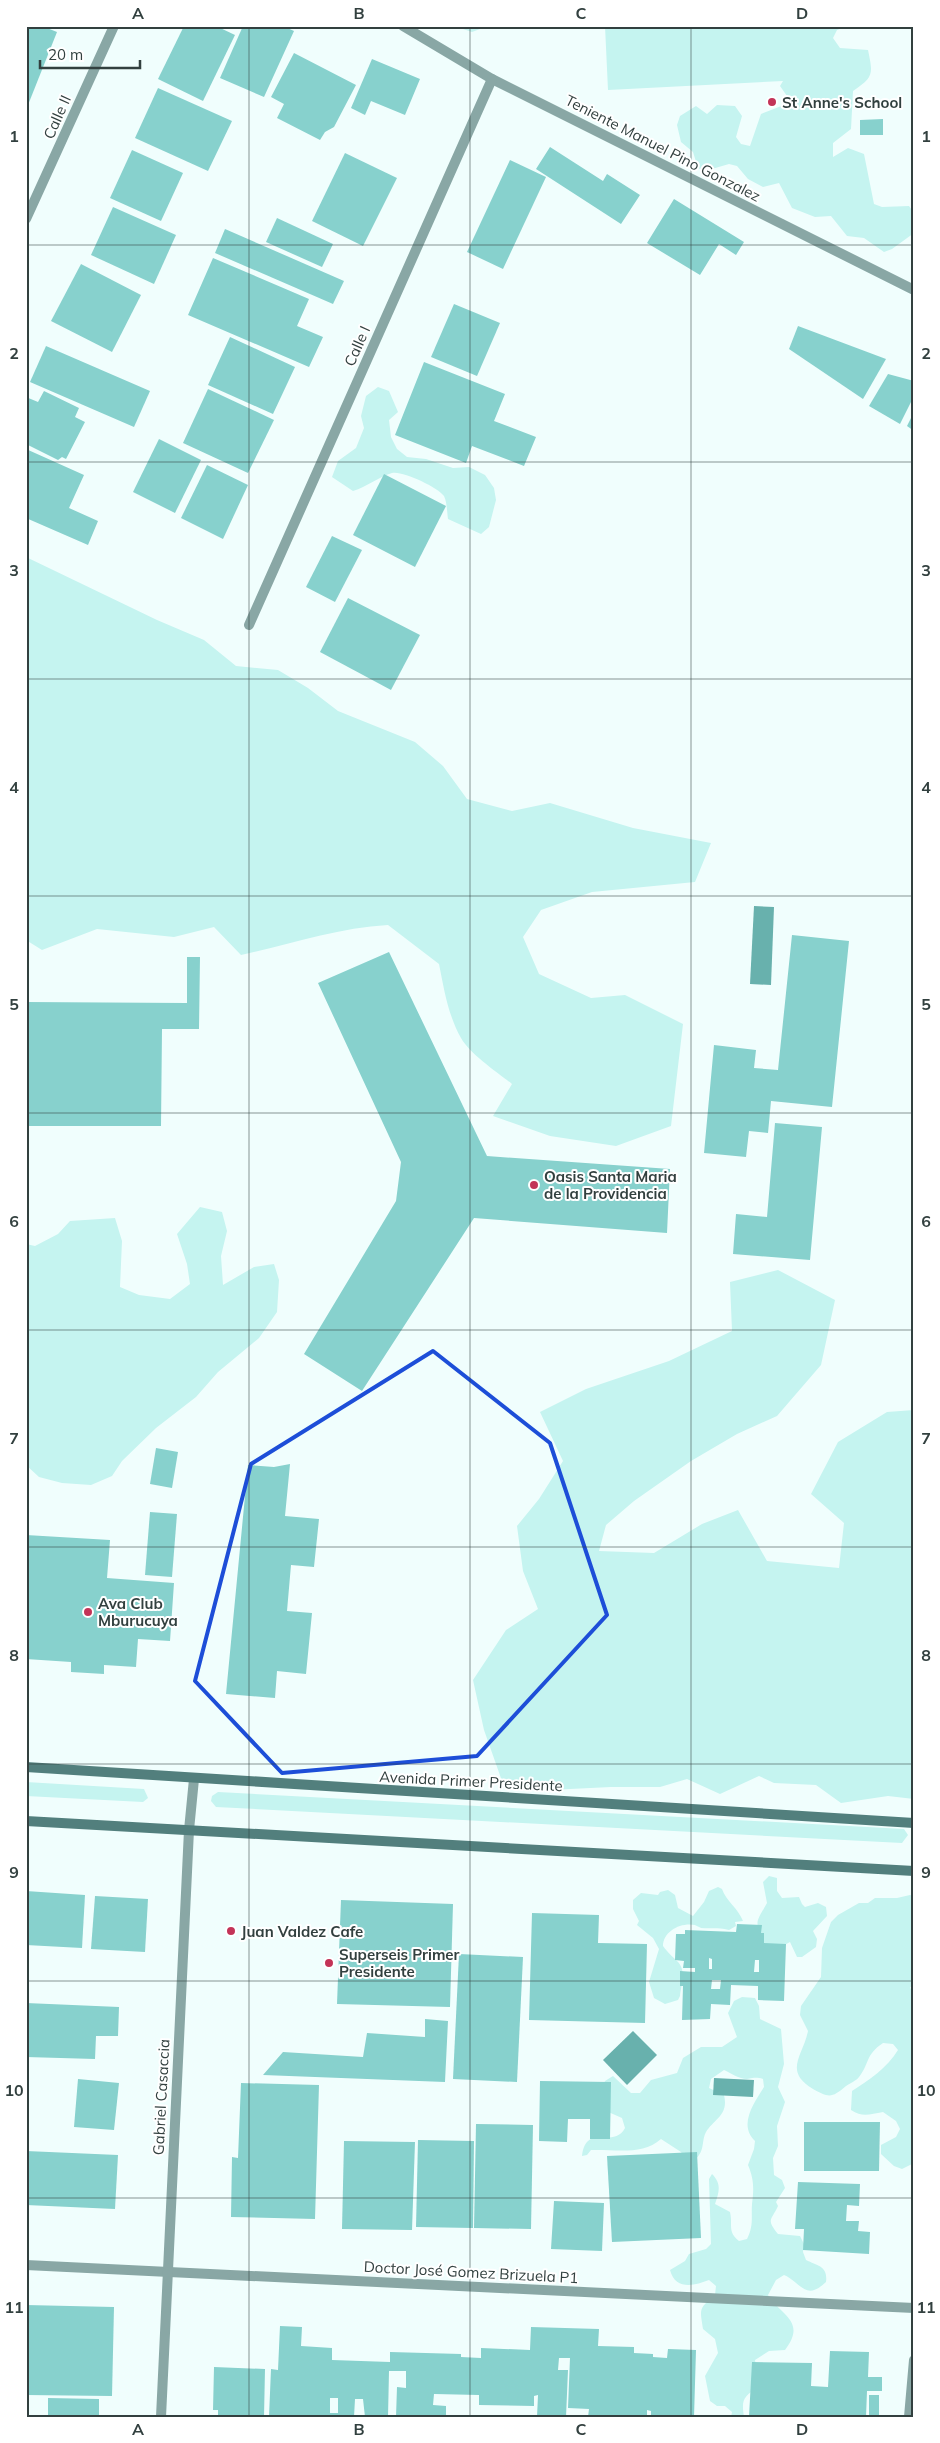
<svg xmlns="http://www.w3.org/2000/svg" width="940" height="2443" font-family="Mulish,sans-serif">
  <rect width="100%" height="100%" fill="#f0fefd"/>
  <g fill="#c5f4f0">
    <path d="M454,26H488L472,32Z"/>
    <path d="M605,26H847L837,30L833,38L840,48L868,50C873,74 874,77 853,91L851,129L833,143V157L848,148L864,154L874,204L882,207L909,206L914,213V233L892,249L884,252L864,238L847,236L831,216L815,217L792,208L779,183L763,187L748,179L737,166L729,164L705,171L698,168L693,152L681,142L677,125L680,116L696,106L707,114L717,105L735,106L742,116L736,137L741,144L750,146L761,114L784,105L787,96L780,86L783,81L608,90Z"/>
    <path d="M378,387L389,391L398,412L389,420L391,437L397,449L407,457L426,459L453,468L469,467L485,475L494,488L496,500L489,527L481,534L448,519C447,512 447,502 444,496C438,487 401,470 392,473C378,477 367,487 353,491L332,477L338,461L356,448L364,428L361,416L366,396Z"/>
    <path d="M26,557L157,620L204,640L236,666L278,670L308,688L338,711L415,742L443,766L467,799L512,811L550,803L633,828L711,843L695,882L592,892L541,910L523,937L539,974L591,998L625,995L683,1024L671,1126L616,1146L550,1136L493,1116L512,1084C497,1072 470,1054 461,1038C448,1015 444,989 439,964L388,925C337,928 291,944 241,955L214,927L174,937L97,929L42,950L26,940Z"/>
    <path d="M200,1207L222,1212L227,1231L221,1256L223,1285L254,1267L274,1264L279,1280L277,1312L259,1338L218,1372L196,1397L156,1428L122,1461L112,1476L91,1485L62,1483L39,1477L26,1465V1244L35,1246L58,1234L70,1221L115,1218L122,1241L120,1287L139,1295L170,1299L190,1284L187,1264L177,1234Z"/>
    <path d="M778,1270L835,1300L821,1365L777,1416L737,1434L691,1461L634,1501L606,1525L599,1551L654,1553L702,1524L738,1510L767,1561L839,1568L844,1523L811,1494L838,1442L887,1412L914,1410V1799L888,1796L841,1803L816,1785L774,1783L759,1776L720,1794L687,1779L660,1787H611L529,1791L502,1781L484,1730L473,1680L506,1630L538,1609L523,1571L517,1526L539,1499L563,1461L540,1412L586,1389L669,1361L732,1331L730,1282Z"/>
    <path d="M26,1782L144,1789L148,1798L143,1802L26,1796Z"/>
    <path d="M218,1792L904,1829L908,1835L902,1843L216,1807L211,1801L212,1796Z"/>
    <path d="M769,1876L777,1878V1891L782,1898L799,1897L802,1904L805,1907L818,1903L826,1907L827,1916L813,1931L817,1939L816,1947L802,1957H797L790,1942L779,1948L764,1943C754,1920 756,1923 767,1903L763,1882Z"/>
    <path d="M718,1887L722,1889C726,1901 738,1908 743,1921L735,1922L736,1926L729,1930C716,1927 712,1929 701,1928C701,1928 695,1925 695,1925C681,1922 663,1931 663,1946C668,1953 672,1956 677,1961C687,1970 681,1985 680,1996L678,2000L665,2004L654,1998L649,1982L659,1949L653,1938L637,1925L639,1921L633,1909V1900L641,1893L658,1895L660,1892L668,1890L675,1895L678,1908L693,1916L704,1902L709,1891Z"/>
    <path d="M910,1895L914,1896V1982L910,1988L914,1991V2163L902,2169L894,2166L881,2154V2145L896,2137L900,2129L896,2121L883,2112C870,2114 863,2118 851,2110L852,2091C869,2080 887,2068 898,2050L893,2044L883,2043C865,2055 870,2063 859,2077C856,2081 850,2083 846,2086C832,2098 829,2098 813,2089C783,2071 803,2056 808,2031L800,2015L801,2006L821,1977L822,1948L831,1922L838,1915L859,1903H868L875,1898H897Z"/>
    <path d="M742,1997L755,1998L759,2006L760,2019L781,2029L784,2064L778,2087L785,2102L777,2126L778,2146L773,2158L774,2175L782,2180L785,2188L776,2202L778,2206C771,2221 766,2219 778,2234L800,2236L804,2244L803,2252L806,2260C818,2266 828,2266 826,2282C805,2302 801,2282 784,2275L776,2280L768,2295C781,2316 807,2321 785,2350L769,2351L755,2360L759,2386C744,2397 741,2398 744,2417H731L732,2412L725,2406H717L710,2401L705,2376L718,2353L715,2339L703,2329C700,2309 698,2309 715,2295L716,2286L709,2280C694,2286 675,2290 670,2270L685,2261L689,2254L706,2249L711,2244L709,2179L712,2174C722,2184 719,2192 715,2204L730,2212C733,2225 727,2232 739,2241L747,2239C754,2225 751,2217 752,2204C754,2189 754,2179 748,2165L754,2149L755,2141C738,2125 754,2103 764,2087L763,2079C756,2077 754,2078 747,2079C739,2079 731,2073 724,2070L711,2079L709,2088L724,2095C729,2115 714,2119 706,2132C702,2139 704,2149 699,2155C696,2160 690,2160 685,2161L681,2152L661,2139C642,2156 614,2149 591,2150L587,2155L582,2156C586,2122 613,2150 625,2128L622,2118L606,2111L602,2089L605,2081L613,2076L631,2093H640L651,2080L677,2073L683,2058L701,2047H722L737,2037L728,2013L734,2001Z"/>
  </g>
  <g fill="#68b1ad">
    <path d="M754,906L774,907L771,985L750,984Z"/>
    <path d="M633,2031L657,2055L627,2085L603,2060Z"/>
    <path d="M714,2078L754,2080L753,2097L713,2095Z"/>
  </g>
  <g fill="#87d1cd" fill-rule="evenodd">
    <path d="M26,26H42L57,32L26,110Z"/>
    <path d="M184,26H216L235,35L203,101L158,79Z"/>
    <path d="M243,26H283L294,31L264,97L220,78Z"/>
    <path d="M294,53L356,85L334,127L325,132L320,140L277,118L284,104L271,97Z"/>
    <path d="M372,59L420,79L405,115L371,101L365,115L351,108Z"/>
    <path d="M158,88L232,121L208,171L135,138Z"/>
    <path d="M883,119V135H860V120Z"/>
    <path d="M550,147L603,181L607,174L640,195L621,224L536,169Z"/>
    <path d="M132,150L183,173L161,221L110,198Z"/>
    <path d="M345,153L397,178L363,246L312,221Z"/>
    <path d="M510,160L546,177L503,269L467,252Z"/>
    <path d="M674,199L744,242L736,255L719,244L700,275L647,243Z"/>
    <path d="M113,207L176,235L154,284L91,255Z"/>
    <path d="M277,218L333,244L322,267L266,242Z"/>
    <path d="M225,229L344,281L333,304L215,253Z"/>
    <path d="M213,258L309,299L297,326L323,337L309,367L188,315Z"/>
    <path d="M81,264L141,295L112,352L51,321Z"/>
    <path d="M454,304L500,323L477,376L431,357Z"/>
    <path d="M798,326L886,359L863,399L789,349Z"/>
    <path d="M230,337L295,367L273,414L208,385Z"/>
    <path d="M46,346L150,391L134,427L30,382Z"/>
    <path d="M424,362L505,394L494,421L536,437L524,466L472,446L466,463L395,435Z"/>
    <path d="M888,374L914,381V396L900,424L869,406Z"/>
    <path d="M208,389L274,420L248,473L183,443Z"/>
    <path d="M44,391L79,408L75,417L85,422L66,459L62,457L58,460L26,444V397L38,402Z"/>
    <path d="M914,412V431L907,426Z"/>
    <path d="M159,439L201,460L175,513L133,492Z"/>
    <path d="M26,449L84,475L69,508L98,521L88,545L26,518Z"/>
    <path d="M207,465L248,485L223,539L181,518Z"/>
    <path d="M384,474L446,506L415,567L353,535Z"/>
    <path d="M332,536L362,550L335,602L306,587Z"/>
    <path d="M348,598L420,635L391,690L320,652Z"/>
    <path d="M792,935L849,941L832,1107L771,1101L768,1133L749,1131L746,1157L704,1153L714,1045L756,1050L754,1068L778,1070Z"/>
    <path d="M389,952L487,1156L670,1169L667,1233L474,1218L362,1391L304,1354L396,1201L401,1162L318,983Z"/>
    <path d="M187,957H200L199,1029H162L161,1126H26V1002L187,1003Z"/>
    <path d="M775,1123L822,1127L810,1260L733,1254L736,1214L767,1217Z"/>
    <path d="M156,1448L178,1452L172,1488L150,1484Z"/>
    <path d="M290,1464L285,1516L319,1519L314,1567L291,1565L287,1611L312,1613L306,1674L277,1671L275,1698L226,1694L248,1465L274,1467Z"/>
    <path d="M150,1512L177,1514L172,1577L145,1575Z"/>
    <path d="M26,1535L110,1540L107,1578L174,1583L170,1641L138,1639L136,1667L104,1665V1674L71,1672V1662L26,1659Z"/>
    <path d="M26,1891L85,1895L82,1948L26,1945Z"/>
    <path d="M95,1896L148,1899L145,1952L91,1949Z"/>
    <path d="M341,1900L453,1904L450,2007L337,2004Z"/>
    <path d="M532,1913L599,1915L598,1943L647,1944L645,2023L529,2020Z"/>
    <path d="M737,1924L762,1925L761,1933H764V1943L786,1944L784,2001L758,2000V1986L731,1985L730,2005L711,2004L710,2019L682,2020L683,1986H680V1971L695,1972V1968H683L684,1961L675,1960L676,1934H685V1930L736,1932ZM709,1958L712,1959V1969H709ZM755,1960H759V1972H754ZM712,1980H721L720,1989H711Z"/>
    <path d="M459,1954L523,1957L517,2082L453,2079Z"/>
    <path d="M26,2003L119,2007L118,2036H96L95,2059L26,2057Z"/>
    <path d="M425,2019L448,2021L445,2082L263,2075L283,2052L363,2057L367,2033L425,2037Z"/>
    <path d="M78,2079L119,2083L114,2130L74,2127Z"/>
    <path d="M540,2081L611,2082L610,2139H590V2119H568L567,2142L539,2141Z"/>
    <path d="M241,2083L319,2085L315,2219L231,2217L232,2157L238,2158Z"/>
    <path d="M804,2122H880L879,2171H804Z"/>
    <path d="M476,2124L533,2125L531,2229L474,2228Z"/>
    <path d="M418,2140L474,2141L473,2228L416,2227Z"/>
    <path d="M344,2141L415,2142L412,2230L342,2229Z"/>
    <path d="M26,2151L118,2155L115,2209L26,2205Z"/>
    <path d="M697,2152L701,2238L612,2242L607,2156Z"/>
    <path d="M798,2182L860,2184L859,2206L847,2205L846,2221H859L858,2231L870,2232L869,2254L803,2250L804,2229H795Z"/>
    <path d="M554,2201L604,2203L602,2251L551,2249Z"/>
    <path d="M26,2305L114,2307L112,2396L26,2395Z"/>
    <path d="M280,2326L302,2327L301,2346L332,2348V2360L390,2362V2352L461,2354V2357L481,2358V2348L530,2350L531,2327L599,2329L598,2346L634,2347V2353L653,2354V2357L667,2358L668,2349L696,2350L694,2417H651V2411L647,2410V2417H588L589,2409L568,2408L570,2358H559L558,2370H568L566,2417H537L538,2395L534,2396V2406L479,2405V2395L434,2394L433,2405L446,2406V2417H396L397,2387L406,2388V2371H389L388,2417H365L363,2399H355L354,2417H269L271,2369L278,2370ZM330,2398H338V2413H330Z"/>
    <path d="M830,2351L869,2352L868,2377H882V2391H867L866,2417H749L752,2362L812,2363L811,2386L828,2387Z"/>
    <path d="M214,2367L265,2369L264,2417H218V2410H213Z"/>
    <rect x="869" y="2395" width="10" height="22"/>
    <path d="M48,2398L99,2399V2417H48Z"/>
  </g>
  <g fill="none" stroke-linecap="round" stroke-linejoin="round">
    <g stroke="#89a7a5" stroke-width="10">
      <path d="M403,26L492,79L914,290"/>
      <path d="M26,219L114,26"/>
      <path d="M249,625L492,79"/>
      <path d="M26,2265L914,2308"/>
      <path d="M161,2417L189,1830L194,1779"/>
      <path d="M909,2417L914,2360"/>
    </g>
    <g stroke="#527f7d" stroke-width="10">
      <path d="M26,1767L914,1823"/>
      <path d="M26,1821L914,1871"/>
    </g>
  </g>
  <path fill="none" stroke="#1d4ed8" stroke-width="4" stroke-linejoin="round" d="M433,1351L550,1443L607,1615L477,1756L282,1773L195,1681L251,1464Z"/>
  <path fill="none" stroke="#32403f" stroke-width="1" stroke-opacity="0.55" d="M249,26V2417M470,26V2417M691,26V2417M26,245H914M26,462H914M26,679H914M26,896H914M26,1113H914M26,1330H914M26,1547H914M26,1764H914M26,1981H914M26,2198H914"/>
  <g fill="#c33458" stroke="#fff" stroke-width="2">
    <circle cx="772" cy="102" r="5"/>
    <circle cx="534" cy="1185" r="5"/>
    <circle cx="88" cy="1612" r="5"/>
    <circle cx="231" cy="1931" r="5"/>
    <circle cx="329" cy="1963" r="5"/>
  </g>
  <g text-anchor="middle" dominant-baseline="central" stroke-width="4" stroke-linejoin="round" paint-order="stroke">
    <g font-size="15" font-weight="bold" fill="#32403f" stroke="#fff" text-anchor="start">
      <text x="782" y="102">St Anne's School</text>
      <text x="544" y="1176">Oasis Santa Maria<tspan x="544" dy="17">de la Providencia</tspan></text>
      <text x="98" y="1603">Ava Club<tspan x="98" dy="17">Mburucuya</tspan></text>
      <text x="241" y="1931">Juan Valdez Cafe</text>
      <text x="339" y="1954">Superseis Primer<tspan x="339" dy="17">Presidente</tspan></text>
    </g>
    <g font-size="15" fill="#32403f" stroke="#fff">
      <text transform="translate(57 117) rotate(-66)">Calle II</text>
      <text transform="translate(663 148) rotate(27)">Teniente Manuel Pino Gonzalez</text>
      <text transform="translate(357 346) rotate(-66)">Calle I</text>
      <text transform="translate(471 1781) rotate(3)">Avenida Primer Presidente</text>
      <text transform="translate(161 2097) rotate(-87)">Gabriel Casaccia</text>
      <text transform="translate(471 2272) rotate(3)">Doctor José Gomez Brizuela P1</text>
    </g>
  </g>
  <rect width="940" height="2443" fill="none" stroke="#ffffff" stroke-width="55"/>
  <path d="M40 60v8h100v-8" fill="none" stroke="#32403f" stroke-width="2.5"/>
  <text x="48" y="60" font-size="15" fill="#32403f" stroke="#ffffff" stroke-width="4" paint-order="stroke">20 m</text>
  <rect x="28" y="28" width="884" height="2388" fill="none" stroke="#32403f" stroke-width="2"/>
  <g font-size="16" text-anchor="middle" font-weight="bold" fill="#32403f">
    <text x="138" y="19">A</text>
    <text x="359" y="19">B</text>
    <text x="581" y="19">C</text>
    <text x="802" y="19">D</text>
    <text x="14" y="142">1</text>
    <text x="926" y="142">1</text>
    <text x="14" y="359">2</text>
    <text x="926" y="359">2</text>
    <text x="14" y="576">3</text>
    <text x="926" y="576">3</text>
    <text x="14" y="793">4</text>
    <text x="926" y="793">4</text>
    <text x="14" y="1010">5</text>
    <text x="926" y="1010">5</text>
    <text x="14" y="1227">6</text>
    <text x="926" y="1227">6</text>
    <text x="14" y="1444">7</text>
    <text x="926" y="1444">7</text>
    <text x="14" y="1661">8</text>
    <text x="926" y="1661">8</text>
    <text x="14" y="1878">9</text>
    <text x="926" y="1878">9</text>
    <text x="14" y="2096">10</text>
    <text x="926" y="2096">10</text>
    <text x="14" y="2313">11</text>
    <text x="926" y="2313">11</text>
    <text x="138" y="2435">A</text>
    <text x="359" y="2435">B</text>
    <text x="581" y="2435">C</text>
    <text x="802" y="2435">D</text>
  </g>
</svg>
